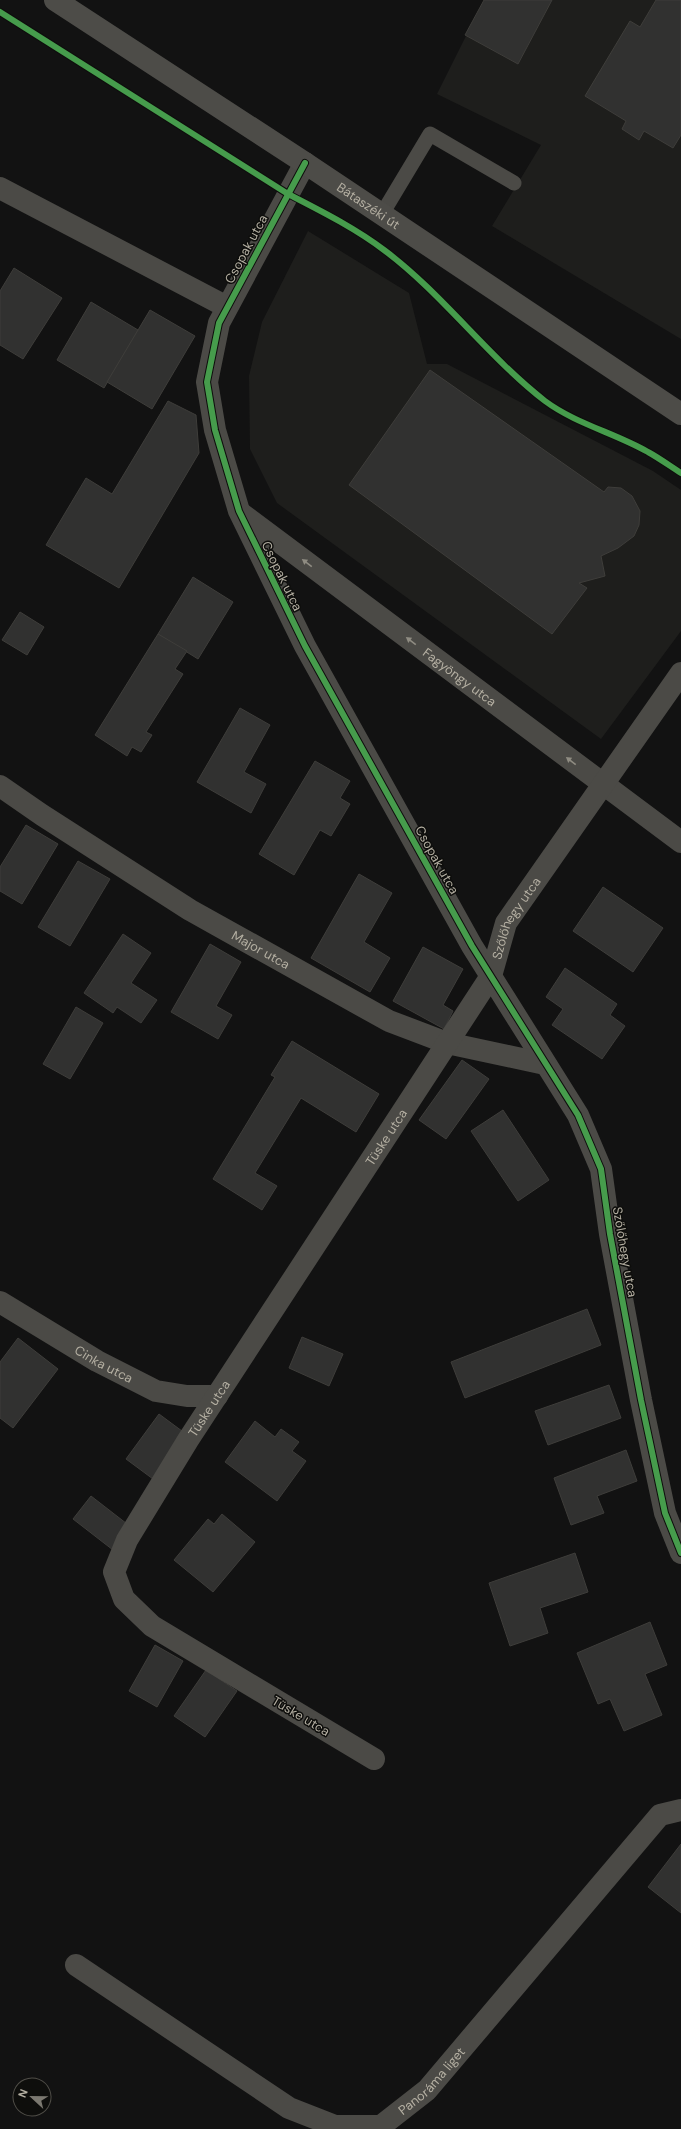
<svg xmlns="http://www.w3.org/2000/svg" width="681" height="2129" font-family="'DM Sans',sans-serif">
  <rect width="100%" height="100%" fill="#121212"/>
  <g fill="#1e1e1c">
    <path d="M484,0H681V339L492,226L541,145L437,94Z"/>
    <path d="M308,231L409,293L427,364H447L653,471L681,490V631L601,739L277,503L250,449L249,376L262,322Z"/>
  </g>
  <g fill="#313130" stroke="#3e3d3a">
    <path d="M484,0H552L518,64L465,35Z"/>
    <path d="M656,0H681V135L673,148L644,131L639,140L622,129L626,121L585,96L630,21L640,27Z"/>
    <path d="M14,268L62,298L23,359L0,345V291Z"/>
    <path d="M91,302L138,330L104,388L57,360Z"/>
    <path d="M150,310L195,336L152,409L107,382Z"/>
    <path d="M430,370L604,492L608,487L621,488L632,496L640,511L639,525L634,536L618,548L601,556L605,576L579,583L587,588L552,634L349,485Z"/>
    <path d="M168,401L196,415L199,453L119,588L46,545L86,478L112,494Z"/>
    <path d="M193,577L233,602L198,659L158,634Z"/>
    <path d="M20,612L44,627L27,655L2,640Z"/>
    <path d="M158,634L187,651L175,669L183,674L146,732L152,735L141,752L132,747L127,756L95,735Z"/>
    <path d="M240,708L270,725L244,772L266,784L251,813L197,782Z"/>
    <path d="M315,761L350,781L340,798L350,804L331,836L320,830L294,875L259,854Z"/>
    <path d="M26,825L58,844L22,904L0,891V867Z"/>
    <path d="M78,861L110,879L70,946L38,927Z"/>
    <path d="M359,874L392,893L364,942L390,958L370,992L311,958Z"/>
    <path d="M603,887L663,928L633,972L573,931Z"/>
    <path d="M123,934L151,953L131,983L157,1000L141,1023L117,1007L113,1013L84,993Z"/>
    <path d="M210,944L241,962L216,1006L232,1015L218,1039L171,1012Z"/>
    <path d="M423,947L463,969L443,1005L453,1011L444,1029L393,1001Z"/>
    <path d="M565,968L617,1004L610,1015L625,1026L602,1059L552,1025L563,1009L546,997Z"/>
    <path d="M76,1007L103,1023L70,1079L43,1064Z"/>
    <path d="M292,1041L379,1094L356,1132L301,1098L255,1173L277,1186L262,1210L213,1179L275,1077L271,1075Z"/>
    <path d="M462,1060L489,1079L446,1139L419,1120Z"/>
    <path d="M503,1110L549,1180L518,1201L471,1131Z"/>
    <path d="M587,1309L601,1345L465,1398L451,1362Z"/>
    <path d="M302,1337L343,1354L329,1386L289,1368Z"/>
    <path d="M18,1338L58,1369L13,1428L0,1418V1362Z"/>
    <path d="M609,1385L621,1418L548,1445L535,1411Z"/>
    <path d="M159,1414L186,1434L153,1479L126,1459Z"/>
    <path d="M255,1421L275,1437L281,1429L299,1442L292,1451L306,1461L277,1501L225,1462Z"/>
    <path d="M626,1450L637,1481L597,1496L604,1513L571,1525L554,1478Z"/>
    <path d="M91,1496L131,1527L113,1550L73,1519Z"/>
    <path d="M222,1514L255,1542L213,1592L174,1560L208,1519L214,1524Z"/>
    <path d="M575,1553L588,1592L540,1608L548,1633L510,1646L489,1583Z"/>
    <path d="M650,1622L667,1665L645,1674L662,1715L624,1731L610,1699L598,1704L577,1653Z"/>
    <path d="M155,1645L183,1661L157,1707L129,1691Z"/>
    <path d="M206,1670L237,1691L205,1737L174,1716Z"/>
    <path d="M681,1844V1913L648,1887Z"/>
  </g>
  <g fill="none" stroke-linecap="round" stroke-linejoin="round">
    <path stroke="#4b4a46" stroke-width="15" d="M382,214L430,134L514,183"/>
    <g stroke="#4b4a46" stroke-width="22">
      <path d="M305,163L219,323L207,382L215,430L239,511L305,646L472,946L578,1115L601,1169L610,1234L641,1400L665,1513L681,1553"/>
      <path d="M0,188L227,307"/>
      <path id="s1" d="M242,514L681,842"/>
      <path id="s2" d="M0,786L42,815L190,910L389,1021L447,1043L545,1064"/>
      <path id="s3" d="M0,1302L97,1361L156,1391L187,1396H217"/>
      <path id="s4" d="M374,1759L152,1626L124,1599L114,1572L127,1540L188,1440L491,976L506,923L681,673"/>
      <path id="s5" d="M76,1965L289,2108L335,2126H381L427,2090L660,1815L681,1810"/>
    </g>
    <path stroke="#4d4c48" stroke-width="22" id="s6" d="M55,0L305,163L681,414"/>
    <defs>
      <g id="cycleway">
        <path d="M0,12L288,194C321,211 355,228 384,250C443,294 487,356 545,401C576,424 615,433 648,452C659,458 670,466 681,473"/>
        <path d="M305,163L219,323L207,382L215,430L239,511L305,646L472,946L578,1115L601,1169L610,1234L641,1400L665,1513L681,1553"/>
      </g>
    </defs>
    <use href="#cycleway" stroke="#0e0e0c" stroke-width="8"/>
    <use href="#cycleway" stroke="#469c4c" stroke-width="6"/>
  </g>
  <defs><path id="oneway-solid" d="M-6-.8H1V-3.2L6.5 0L1 3.2V.8H-6Z"/></defs>
  <g fill="#8f8c82">
    <use href="#oneway-solid" transform="translate(307 563) rotate(-143)"/>
    <use href="#oneway-solid" transform="translate(411 641) rotate(-143)"/>
    <use href="#oneway-solid" transform="translate(571 761) rotate(-142)"/>
  </g>
  <g text-anchor="middle" dominant-baseline="central" stroke-width="3" stroke-linejoin="round" paint-order="stroke">
    <g font-size="13" fill="#b4afa2" stroke="#0e0e0c">
      <text stroke="none"><textPath href="#s6" startOffset="375">Bátaszéki út</textPath></text>
      <text transform="translate(246 249) rotate(-62)">Csopak utca</text>
      <text transform="translate(282 576) rotate(64)">Csopak utca</text>
      <text stroke="none"><textPath href="#s1" startOffset="272">Fagyöngy utca</textPath></text>
      <text transform="translate(437 860) rotate(61)">Csopak utca</text>
      <text stroke="none"><textPath href="#s4" startOffset="1096">Szőlőhegy utca</textPath></text>
      <text stroke="none"><textPath href="#s2" startOffset="308">Major utca</textPath></text>
      <text stroke="none"><textPath href="#s4" startOffset="840">Tüske utca</textPath></text>
      <text transform="translate(625 1252) rotate(80)">Szőlőhegy utca</text>
      <text stroke="none"><textPath href="#s3" startOffset="121">Cinka utca</textPath></text>
      <text stroke="none"><textPath href="#s4" startOffset="516">Tüske utca</textPath></text>
      <text transform="translate(301 1716) rotate(31)">Tüske utca</text>
      <text stroke="none"><textPath href="#s5" startOffset="420">Panoráma liget</textPath></text>
    </g>
  </g>
  <g transform="translate(32 2097) rotate(292)"><circle r="19" fill="#0e0e0c" stroke="#504e48"/>
  <path d="M0-3L7 15L0 10L-7 15Z" fill="#7b7870"/>
  <text y="-6" font-size="11" font-weight="bold" text-anchor="middle" fill="#b4afa2">N</text>
  </g>
</svg>
